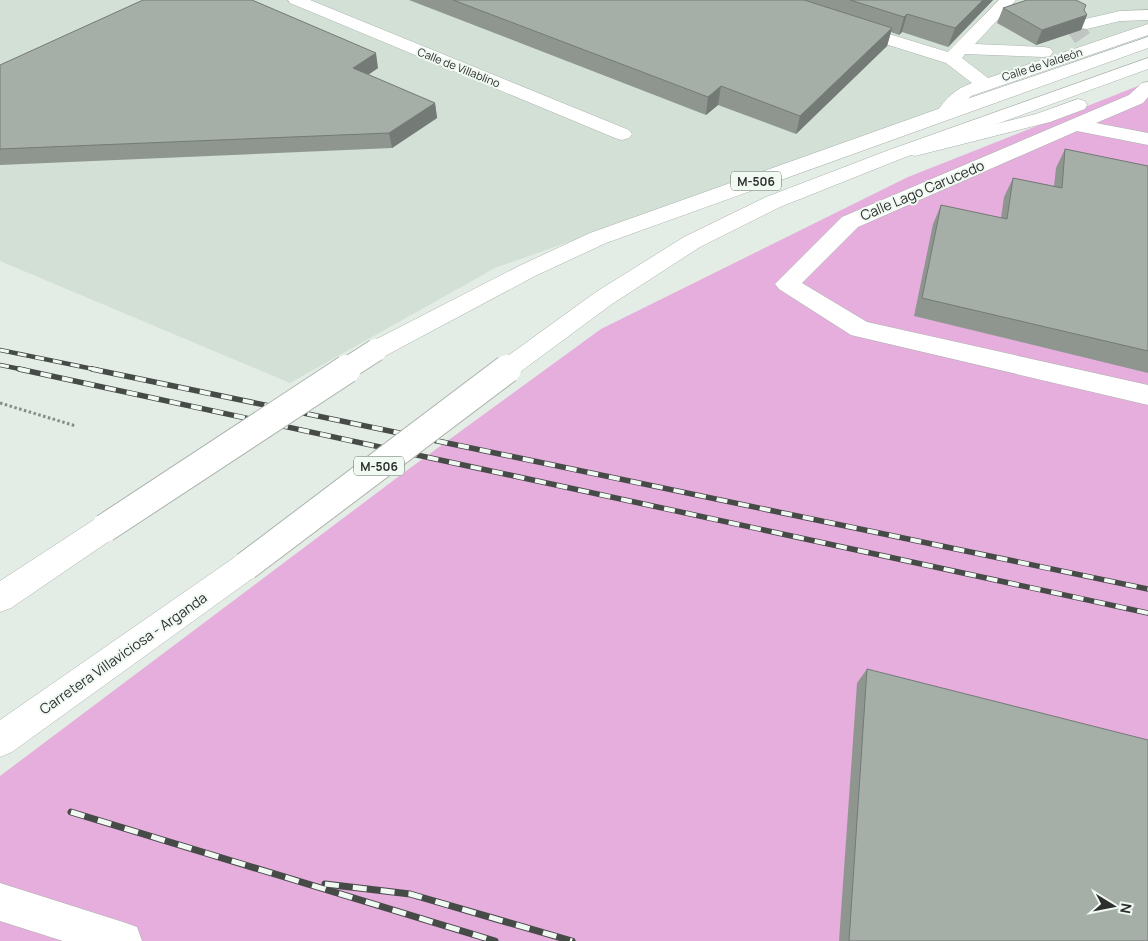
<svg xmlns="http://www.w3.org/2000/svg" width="1148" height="941" font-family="Manrope,sans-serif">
  <rect width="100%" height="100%" fill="#e4ece6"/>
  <path fill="#d3e0d6" d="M0,0H1148V30L827,151L495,268L290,383L0,261Z"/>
  <path fill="#e6aedc" d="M1148,82V941H0V776L402,474L601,329L908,177Z"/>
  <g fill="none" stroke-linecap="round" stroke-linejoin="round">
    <path stroke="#bfc6c1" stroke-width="18" stroke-dasharray="18 9" stroke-linecap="butt" d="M1070,36L1087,24"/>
    <defs>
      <g id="minor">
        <path d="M288,0H310L629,130L632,134L629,138L622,140L615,138L290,3Z"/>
        <path d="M999,0H1016L975,44L1044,47L1050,48L1053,52L1050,56L1044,57L965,54L962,58L988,78L1148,24V35L971,96C961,106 954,121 938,117L936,113C946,98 955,89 972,83L946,63L847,32L845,28L847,24L853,23L948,52Z"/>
        <path d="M1148,10V20L1120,21L1087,29L1081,28L1079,24L1081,20L1120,11Z"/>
        <path d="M1148,82V97L1143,103L1096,123L1148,133V145L1077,131L858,227L802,283L867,322L1148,385V405L851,335L779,289L775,284L842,217L1129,95L1142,83Z"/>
        <path d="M1078,99L1085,101L1087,105L1085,109L1050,122L915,156L908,154L905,150L908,146L1036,114Z"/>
        <path d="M0,883L123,922L137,927L142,941H63L0,921Z"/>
      </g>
      <g id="highway">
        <path d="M1148,37V48L606,243L535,276L385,356L376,359L367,356L364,350L367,344L519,266L590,233L938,109Z"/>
        <path d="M1148,58V69L903,158L780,207L700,247L612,304L520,372L511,375L502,372L499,366L502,360L596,292L684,237L766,197L889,150Z"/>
        <path d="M105,516L115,519L119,528L115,537L11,608L0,612V581L95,519Z"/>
        <path d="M246,553L257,557L261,566L257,575L12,752L0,757V720L235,557Z"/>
      </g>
    </defs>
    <use href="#minor" stroke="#abb3ad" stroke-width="1"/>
    <use href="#highway" stroke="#abb3ad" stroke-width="1"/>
    <path stroke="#868b87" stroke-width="3" stroke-dasharray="2.5 2.5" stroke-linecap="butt" d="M0,403L76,426"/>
    <use href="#minor" fill="#fff" fill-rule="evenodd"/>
    <use href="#highway" fill="#fff" fill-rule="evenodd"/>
    <defs>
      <g id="rail-far2">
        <path d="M0,350L98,370"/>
        <path d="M0,365L25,370"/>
      </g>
      <g id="rail-far1">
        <path d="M19,369L1148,613"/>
        <path d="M92,369L1148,589"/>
      </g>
      <g id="rail">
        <path d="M71,812L495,941"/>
        <path d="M325,884L410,894L572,941"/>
      </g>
    </defs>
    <use href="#rail-far2" stroke="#474b48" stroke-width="4.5"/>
    <use href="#rail-far1" stroke="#474b48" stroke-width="5.5"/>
    <use href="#rail" stroke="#474b48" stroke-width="7"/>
    <use href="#rail-far2" stroke="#f1f9f3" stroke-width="3" stroke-dasharray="9" stroke-linecap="butt"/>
    <use href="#rail-far1" stroke="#f1f9f3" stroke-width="4" stroke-dasharray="11" stroke-linecap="butt"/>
    <use href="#rail" stroke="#f1f9f3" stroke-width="5" stroke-dasharray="14" stroke-linecap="butt"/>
    <defs>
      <g id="highway-bridge-far1">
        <path d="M345,370L376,350"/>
        <path d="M505,370L511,366"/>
      </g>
      <g id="highway-bridge">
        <path d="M105,528L347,369"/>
        <path d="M246,566L507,369"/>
      </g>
    </defs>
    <use href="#highway-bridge-far1" stroke="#abb3ad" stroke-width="24" stroke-linecap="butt"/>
    <use href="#highway-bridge" stroke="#abb3ad" stroke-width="30" stroke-linecap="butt"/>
    <use href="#highway-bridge-far1" stroke="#fff" stroke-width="22"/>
    <use href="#highway-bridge" stroke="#fff" stroke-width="28"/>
  </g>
  <g fill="#8f9690">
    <path d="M409,0H993L948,47L902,32L899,35L891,32L887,46L796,134L718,105L706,115Z"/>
    <path d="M1003,8L1084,10L1087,15L1081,30L1036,45L997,23Z"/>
    <path d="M0,65L378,68L368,75L435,103L437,118L392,148L0,165Z"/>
    <path d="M1065,149L1148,166V373L914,316L933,224L941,205L1001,218L1004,197L1013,178L1054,186L1056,168Z"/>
    <path d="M867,669L1148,941H839L857,683Z"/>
  </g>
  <g fill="#747a76">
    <path d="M983,0H993L948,47L955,28Z"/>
    <path d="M907,14L902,32L899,35L904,17Z"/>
    <path d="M1087,15L1081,30L1036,45L1042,30Z"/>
    <path d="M892,28L887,46L796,134L800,116Z"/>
    <path d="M376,53L378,68L356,83L353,68Z"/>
    <path d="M721,86L718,105L706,115L708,97Z"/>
    <path d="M435,103L437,118L392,148L389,133Z"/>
  </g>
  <g fill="#a6aea8" stroke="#747a76">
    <path d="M143,0H252L376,53L353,68L435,103L389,133L0,149V65Z"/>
    <path d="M453,0H804L892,28L800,116L721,86L708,97Z"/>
    <path d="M850,0H983L955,28L907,14L904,17Z"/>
    <path d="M1027,0H1076L1086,5L1084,10L1087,15L1042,30L1003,8Z"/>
    <path d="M1065,149L1148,166V351L922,298L941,205L1007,219L1013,178L1062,188Z"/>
    <path d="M867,669L1148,740V941H849Z"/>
  </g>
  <g text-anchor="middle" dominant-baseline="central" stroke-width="4" stroke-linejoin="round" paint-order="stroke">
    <g font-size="11" fill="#2c2f2d" stroke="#f1f9f3">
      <text transform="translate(1042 64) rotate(-18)">Calle de Valdeón</text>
      <text transform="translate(459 67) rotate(22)">Calle de Villablino</text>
    </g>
    <g fill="#f1f9f3" stroke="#676c68" stroke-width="1">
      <rect x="731" y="171.5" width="50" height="19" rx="4"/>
      <rect x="354" y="456.5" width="50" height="19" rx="4"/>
    </g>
    <g font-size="12" font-weight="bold" fill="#2c2f2d">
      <text x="756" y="181">M-506</text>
      <text x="379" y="466">M-506</text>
    </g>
    <g font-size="14" fill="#2c2f2d" stroke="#f1f9f3">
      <text transform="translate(922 190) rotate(-23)">Calle Lago Carucedo</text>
      <text transform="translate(123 653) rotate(-35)">Carretera Villaviciosa - Arganda</text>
    </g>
  </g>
  <g transform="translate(1113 906) rotate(100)" stroke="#f1f9f3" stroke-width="4" paint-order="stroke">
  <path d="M0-4L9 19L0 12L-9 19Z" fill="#2c2f2d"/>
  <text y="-8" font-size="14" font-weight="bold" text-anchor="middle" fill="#2c2f2d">N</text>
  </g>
</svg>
